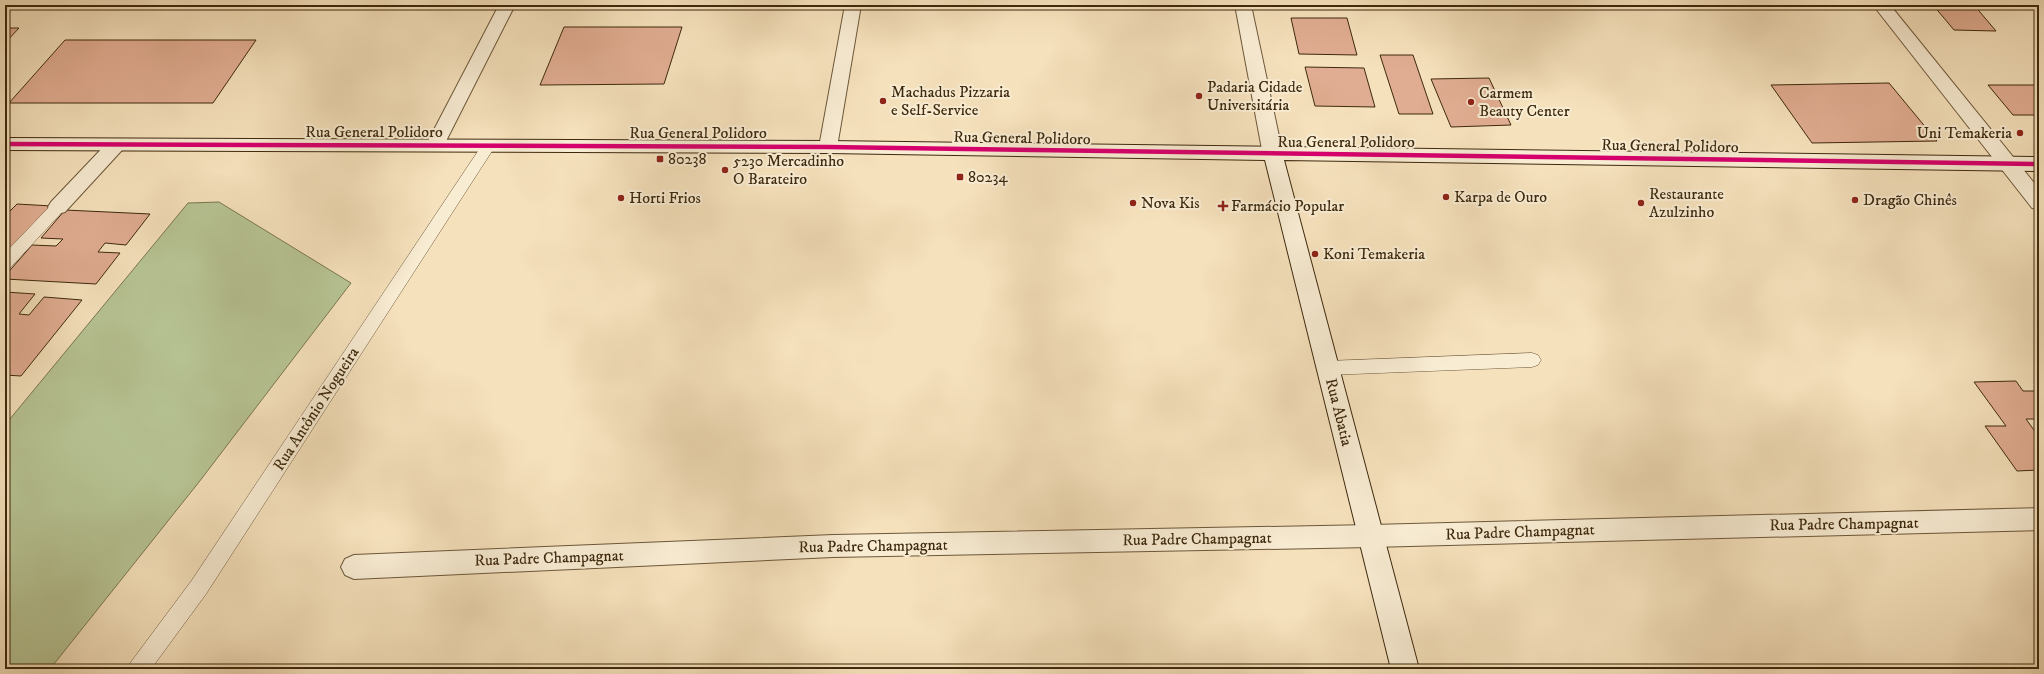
<svg xmlns="http://www.w3.org/2000/svg" width="2044" height="674" font-family="'IM FELL DW Pica',serif">
  <rect width="100%" height="100%" fill="#f5e1bc"/>
  <filter id="stains"><feTurbulence type="fractalNoise" baseFrequency=".005" numOctaves="4"/><feColorMatrix values="0 0 0 0 .2 0 0 0 0 .09 0 0 0 0 .02 0 0 0 .5 -.17"/></filter>
  <radialGradient id="worn" r=".72"><stop offset=".6" stop-color="#630" stop-opacity="0"/><stop offset="1" stop-color="#630" stop-opacity=".3"/></radialGradient>
  <path fill="#b7c494" stroke="#7a7650" d="M219,202L351,283L199,482L50,669H5V425L188,203Z"/>
  <g fill="#e1ad92" stroke="#3e290d">
    <path d="M1933,5H1974L1996,31L1954,30Z"/>
    <path d="M1291,18H1347L1357,55L1299,54Z"/>
    <path d="M564,27H682L664,84L540,85Z"/>
    <path d="M5,28H19L5,43Z"/>
    <path d="M65,40H256L213,103H9Z"/>
    <path d="M1380,55H1413L1433,114H1399Z"/>
    <path d="M1305,67L1364,68L1375,107L1315,106Z"/>
    <path d="M1489,78L1511,125L1451,127L1431,79Z"/>
    <path d="M1889,83L1937,141L1812,143L1771,85Z"/>
    <path d="M1988,85H2039V115H2013Z"/>
    <path d="M17,204L52,206L5,259V216Z"/>
    <path d="M65,210L150,214L126,245L105,243L98,252L120,253L96,284L5,279V276L32,245L56,246L63,239L41,238Z"/>
    <path d="M5,292L35,294L19,314L29,315L44,297L82,300L21,376L5,375Z"/>
    <path d="M2016,381L2023,391H2034L2039,397V419H2026L2039,437V470L2017,471L1985,426H2006L1974,382Z"/>
  </g>
  <g fill="none" stroke-linecap="round" stroke-linejoin="round">
    <defs>
      <g id="lane">
        <path d="M489,140L494,142L496,145L494,148L206,594L151,669H127L131,662L192,580L484,142Z"/>
        <path d="M58,202L63,203L66,207L63,211L11,267L5,269V253L53,203Z"/>
        <path d="M1532,353L1538,355L1541,360L1538,365L1532,367L1328,375L1322,373L1319,368L1322,363L1328,361Z"/>
      </g>
      <g id="street">
        <path d="M499,5H515L444,145L442,149L435,151L428,149L426,145Z"/>
        <path d="M845,5H861L837,147L835,152L828,153L821,152L819,147Z"/>
        <path d="M1235,5H1251L1283,155L1280,160L1273,161L1266,160L1263,155Z"/>
        <path d="M1873,5H1890L2039,189V210L2032,208Z"/>
        <path d="M116,139L123,141L125,145L123,149L65,212L58,214L51,212L48,207L51,202L109,141Z"/>
        <path d="M2039,508V530L1371,547L833,557L354,579L345,575L341,567L345,559L354,555L833,535L1371,525Z"/>
      </g>
      <path id="secondary" d="M5,138L828,141L2039,157V171L1284,160L1419,669H1391L1265,160L828,153L5,150Z"/>
    </defs>
    <use href="#lane" stroke="#6c5739" stroke-width="1"/>
    <use href="#street" stroke="#6c5739" stroke-width="2"/>
    <use href="#secondary" stroke="#3e290d" stroke-width="2"/>
    <use href="#lane" fill="#f8ecd3" fill-rule="evenodd"/>
    <use href="#street" fill="#f8ecd3" fill-rule="evenodd"/>
    <use href="#secondary" fill="#f8ecd3" fill-rule="evenodd"/>
    <defs>
      <path id="cycleway" d="M5,144L828,147L2039,164"/>
    </defs>
    <use href="#cycleway" stroke="#f8ecd3" stroke-width="6"/>
    <use href="#cycleway" stroke="#d6006c" stroke-width="4.5"/>
  </g>
  <g fill="#8f2418" stroke="#f8ecd3" stroke-width="1.5">
    <circle cx="1199" cy="96" r="4"/>
    <circle cx="883" cy="101" r="4"/>
    <circle cx="1471" cy="102" r="4"/>
    <circle cx="2020" cy="133" r="4"/>
    <rect x="656" y="155" width="8" height="8" rx="2"/>
    <circle cx="725" cy="170" r="4"/>
    <rect x="956" y="173" width="8" height="8" rx="2"/>
    <circle cx="1446" cy="197" r="4"/>
    <circle cx="621" cy="198" r="4"/>
    <circle cx="1855" cy="200" r="4"/>
    <circle cx="1133" cy="203" r="4"/>
    <circle cx="1641" cy="203" r="4"/>
    <path d="M1221 200h4v4h4v4h-4v4h-4v-4h-4v-4h4z"/>
    <circle cx="1315" cy="254" r="4"/>
  </g>
  <g text-anchor="middle" dominant-baseline="central" stroke-width="4" stroke-linejoin="round" paint-order="stroke">
    <g font-size="16" fill="#3e290d" stroke="#f8ecd3" text-anchor="start">
      <text x="1207" y="87">Padaria Cidade<tspan x="1207" dy="18">Universitária</tspan></text>
      <text x="891" y="92">Machadus Pizzaria<tspan x="891" dy="18">e Self-Service</tspan></text>
      <text x="1479" y="93">Carmem<tspan x="1479" dy="18">Beauty Center</tspan></text>
      <text x="2012" y="133" text-anchor="end">Uni Temakeria</text>
      <text x="668" y="159">80238</text>
      <text x="733" y="161">5230 Mercadinho<tspan x="733" dy="18">O Barateiro</tspan></text>
      <text x="968" y="177">80234</text>
      <text x="1649" y="194">Restaurante<tspan x="1649" dy="18">Azulzinho</tspan></text>
      <text x="1454" y="197">Karpa de Ouro</text>
      <text x="629" y="198">Horti Frios</text>
      <text x="1863" y="200">Dragão Chinês</text>
      <text x="1141" y="203">Nova Kis</text>
      <text x="1231" y="206">Farmácio Popular</text>
      <text x="1323" y="254">Koni Temakeria</text>
    </g>
    <g font-size="16" fill="#3e290d" stroke="#f8ecd3">
      <text x="374" y="132">Rua General Polidoro</text>
      <text x="698" y="133">Rua General Polidoro</text>
      <text transform="translate(1022 138) rotate(1)">Rua General Polidoro</text>
      <text x="1346" y="142">Rua General Polidoro</text>
      <text transform="translate(1670 146) rotate(1)">Rua General Polidoro</text>
      <text transform="translate(316 409) rotate(-57)">Rua Antônio Nogueira</text>
      <text transform="translate(1339 412) rotate(76)">Rua Abatia</text>
      <text transform="translate(1844 524) rotate(-1)">Rua Padre Champagnat</text>
      <text transform="translate(1520 532) rotate(-2)">Rua Padre Champagnat</text>
      <text transform="translate(1197 539) rotate(-1)">Rua Padre Champagnat</text>
      <text transform="translate(873 546) rotate(-1)">Rua Padre Champagnat</text>
      <text transform="translate(549 558) rotate(-2)">Rua Padre Champagnat</text>
    </g>
  </g>
  <rect width="2044" height="674" fill="none" stroke="#f5e1bc" stroke-width="20"/>
  <rect x="6" y="6" width="2032" height="662" fill="none" stroke="#3e290d" stroke-width="2"/>
  <rect x="10" y="10" width="2024" height="654" fill="none" stroke="#3e290d"/>
  <rect width="100%" height="100%" filter="url(#stains)"/>
  <rect width="100%" height="100%" fill="url(#worn)"/>
</svg>
